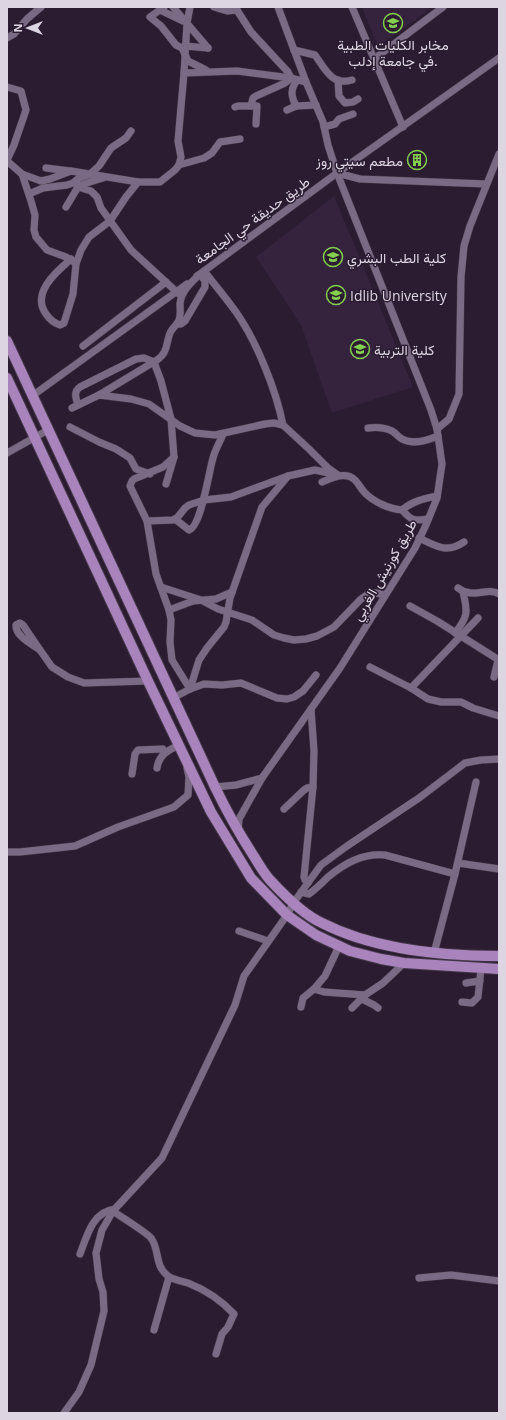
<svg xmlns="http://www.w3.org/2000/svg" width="506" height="1420" font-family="'Open Sans',Vazirmatn,sans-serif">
  <rect width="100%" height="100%" fill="#2b1c31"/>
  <g fill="#35223d">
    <path d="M362,7H433L378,47Z"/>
    <path d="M334,196L413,387L332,413L301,325L256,257Z"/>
  </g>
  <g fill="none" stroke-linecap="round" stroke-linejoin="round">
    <defs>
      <g id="street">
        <path d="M164,7L150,17L161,26L176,45L182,48L188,61L206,70"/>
        <path d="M173,7L208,48"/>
        <path d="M214,7L227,11L237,10"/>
        <path d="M235,7L251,32L288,72L291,78L285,83L256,96L253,98L251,106"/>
        <path d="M352,7L403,127"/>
        <path d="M160,10L183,21"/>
        <path d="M7,38L14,34L27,19L41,7"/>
        <path d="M185,46L208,48"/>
        <path d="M294,50L315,55C325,69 332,86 352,80"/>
        <path d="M374,59L443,7"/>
        <path d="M184,73L187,23L190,7"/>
        <path d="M338,80L339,96L345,103L353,102L358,99"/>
        <path d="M7,87L21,91L26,110L14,145L7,160"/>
        <path d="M296,106C291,96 290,90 297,80"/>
        <path d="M235,107L238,106H257L256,124"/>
        <path d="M287,110L296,106L316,105"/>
        <path d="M324,127L335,124L339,119L353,114"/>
        <path d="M7,161L22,174L41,181L50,179L71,171L138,182H160L175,170L179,165L181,157L178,141L184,73L237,71L291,78L306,82"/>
        <path d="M179,165L204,158L212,153L220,142L240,139"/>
        <path d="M46,168L70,171"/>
        <path d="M337,173L360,179L486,184"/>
        <path d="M22,174L31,201L35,215L34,230L36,237L47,250L66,257L74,262"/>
        <path d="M77,186L103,178"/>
        <path d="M29,194L43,188L67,185L73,183L79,178L89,175L99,166L111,148L126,138L131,131"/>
        <path d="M66,207L78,187L91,191L97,197L101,208L131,250L180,295"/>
        <path d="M71,259C56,272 31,293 46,314C50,320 54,323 60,325L64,323L73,294L76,264L81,250L89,237L110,221L126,197L138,182"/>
        <path d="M204,271C215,285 226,298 236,312C257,342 276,390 283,425"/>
        <path d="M177,324H181L185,321L205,287V281L200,274L197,276"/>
        <path d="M83,346L166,282"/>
        <path d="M99,395L131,399L149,404L180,426L195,433L215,435L265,424L274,423L283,425L309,449L328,468L338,475"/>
        <path d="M32,396L187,284"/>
        <path d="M78,405C76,398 73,392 80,387L136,359L144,358L154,362L161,381L171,419L174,457L166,484"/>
        <path d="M72,408L99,395L157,360C167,353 166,346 169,336C170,329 177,326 179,320C181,315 180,310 180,304C181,291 191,283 200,274L337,173L499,58"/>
        <path d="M70,427L99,442L116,449L130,458L136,469L150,474"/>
        <path d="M368,428C377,427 384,427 392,431C396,433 398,437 402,439C413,445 426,441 438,436"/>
        <path d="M437,429L449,419L459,394L461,277L464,246L470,226L499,154"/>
        <path d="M7,453L48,430"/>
        <path d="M174,457L163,467L134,479L132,481L130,486L147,521L156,574L169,610L171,620L170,642L172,660L190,689"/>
        <path d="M322,482C332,478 345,471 355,480C359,484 361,489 365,493C374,502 389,509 402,510C412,521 413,521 428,519"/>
        <path d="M402,510C413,501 423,499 437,496"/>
        <path d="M175,519L189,530C201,527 209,471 213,458C215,450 220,442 223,434"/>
        <path d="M147,521L173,520L177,518L185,508L189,505L204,500L231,497L288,476L315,470L333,474"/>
        <path d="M419,538C437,546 446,554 464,542"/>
        <path d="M161,587L201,600L218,609L252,620L274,635L284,638L294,640L306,639L317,636L334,627L361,599L368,594L376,593L385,595"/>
        <path d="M458,588C474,600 487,586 499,594"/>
        <path d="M410,606L437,621L499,660"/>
        <path d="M169,610L193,601L216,599L232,592"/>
        <path d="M20,623L23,625L40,650C32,644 15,636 16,625Z"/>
        <path d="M455,633C468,617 468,612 463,592"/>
        <path d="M40,650L52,667L68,677L84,683L148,681"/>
        <path d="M370,667L411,688L428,699L441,702H461L473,708L499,716"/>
        <path d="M494,677L498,660"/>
        <path d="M411,688L478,618"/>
        <path d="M190,689L199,660L207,648L224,627L226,622L230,598L262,507L288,476"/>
        <path d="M173,698L190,689L204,684L222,685L241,683L277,698L287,699L294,697L303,691L316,675"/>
        <path d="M157,768C159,754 169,750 179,745"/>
        <path d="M132,774L135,754L138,750L163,749L164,753"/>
        <path d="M215,787L236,785L262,778"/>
        <path d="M284,809L304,790L307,788L313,787"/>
        <path d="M238,831L239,819L262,778L340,668L415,548L426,525L437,498L442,464L437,429L431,410L337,173L328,145L323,122L306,82L278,7"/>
        <path d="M7,852H20L75,846L118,827L174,807L188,795L189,777L187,768"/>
        <path d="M458,863L499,869"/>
        <path d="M308,883L305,880L304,877L313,787L314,751L311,709"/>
        <path d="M301,892L309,894C316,889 322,883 328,877C345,863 363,853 385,855L455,874"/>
        <path d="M239,931L268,941"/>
        <path d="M434,953L455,874L476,782"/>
        <path d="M466,983L480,981"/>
        <path d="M314,989L324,992L365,995"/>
        <path d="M362,999L374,1005L378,1008"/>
        <path d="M462,1002L472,1003L478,997L481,969"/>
        <path d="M301,1007L303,998L314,989L325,976L339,946"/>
        <path d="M352,1008L365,995L383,983L404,963"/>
        <path d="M113,1211C121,1217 146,1232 151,1238C160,1250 154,1265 168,1276C173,1280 182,1281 188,1283C206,1290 220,1299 234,1314L228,1327L222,1334L216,1354"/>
        <path d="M80,1254C87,1236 92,1212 115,1209"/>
        <path d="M419,1278L451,1275L499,1281"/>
        <path d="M154,1330L169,1277"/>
        <path d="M64,1413L79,1392L91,1365L104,1311L103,1292L99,1279L96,1253L102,1230L113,1211L162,1158L235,1005L244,976L287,915L294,902L321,865L347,846L419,798L465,763L481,760L499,759"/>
      </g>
      <g id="primary">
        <path d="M7,341L215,787C227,812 240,835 255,858C260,866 265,875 271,881C284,895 304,915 322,923C375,950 440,956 499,956"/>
        <path d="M7,378L148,681L211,812L251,878L287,915L316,935L350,951L381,959L404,963L499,969"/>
      </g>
    </defs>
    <use href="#street" stroke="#443849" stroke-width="8"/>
    <use href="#primary" stroke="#443849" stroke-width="12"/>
    <use href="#street" stroke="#7a6a83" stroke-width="7"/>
    <use href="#primary" stroke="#a983bc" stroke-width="10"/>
  </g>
  <defs>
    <symbol id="university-ring" viewBox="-11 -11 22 22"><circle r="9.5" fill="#2b1c31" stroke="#84cf4d" stroke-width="1.5"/><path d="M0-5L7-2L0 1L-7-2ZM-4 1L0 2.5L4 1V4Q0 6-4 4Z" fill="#84cf4d"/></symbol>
    <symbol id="building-ring" viewBox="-11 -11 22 22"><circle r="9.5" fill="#2b1c31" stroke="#84cf4d" stroke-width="1.5"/><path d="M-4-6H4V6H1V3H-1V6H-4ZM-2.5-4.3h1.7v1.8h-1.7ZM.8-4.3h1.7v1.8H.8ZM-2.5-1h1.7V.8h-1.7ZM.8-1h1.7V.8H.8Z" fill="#84cf4d"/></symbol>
  </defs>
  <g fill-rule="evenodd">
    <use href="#university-ring" x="382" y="12" width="22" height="22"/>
    <use href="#building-ring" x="406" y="149" width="22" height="22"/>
    <use href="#university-ring" x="322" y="246" width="22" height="22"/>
    <use href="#university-ring" x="325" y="284" width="22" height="22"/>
    <use href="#university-ring" x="349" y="338" width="22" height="22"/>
  </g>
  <g text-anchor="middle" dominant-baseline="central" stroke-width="3" stroke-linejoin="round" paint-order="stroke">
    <g font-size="14" fill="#ded5e3" stroke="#2b1c31" text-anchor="start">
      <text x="393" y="44" text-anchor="middle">مخابر الكليات الطبية<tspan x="393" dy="16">في جامعة إدلب.</tspan></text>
      <text x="403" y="160" text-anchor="end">مطعم سيتي روز</text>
      <text x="347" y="257">كلية الطب البشري</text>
      <text x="350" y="295">Idlib University</text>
      <text x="374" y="349">كلية التربية</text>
    </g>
    <g font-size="14" fill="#ded5e3" stroke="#2b1c31">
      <text transform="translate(252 220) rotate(-36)">طريق حديقة حي الجامعة</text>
      <text transform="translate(384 570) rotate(-60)">طريق كورنيش الغربي</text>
    </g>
  </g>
  <rect width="506" height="1420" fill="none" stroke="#ded5e3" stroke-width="16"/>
  <g transform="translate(28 28) rotate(270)" stroke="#2b1c31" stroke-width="3" paint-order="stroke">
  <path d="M0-3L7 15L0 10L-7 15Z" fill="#ded5e3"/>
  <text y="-6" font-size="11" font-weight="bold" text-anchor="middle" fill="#ded5e3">N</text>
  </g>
</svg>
